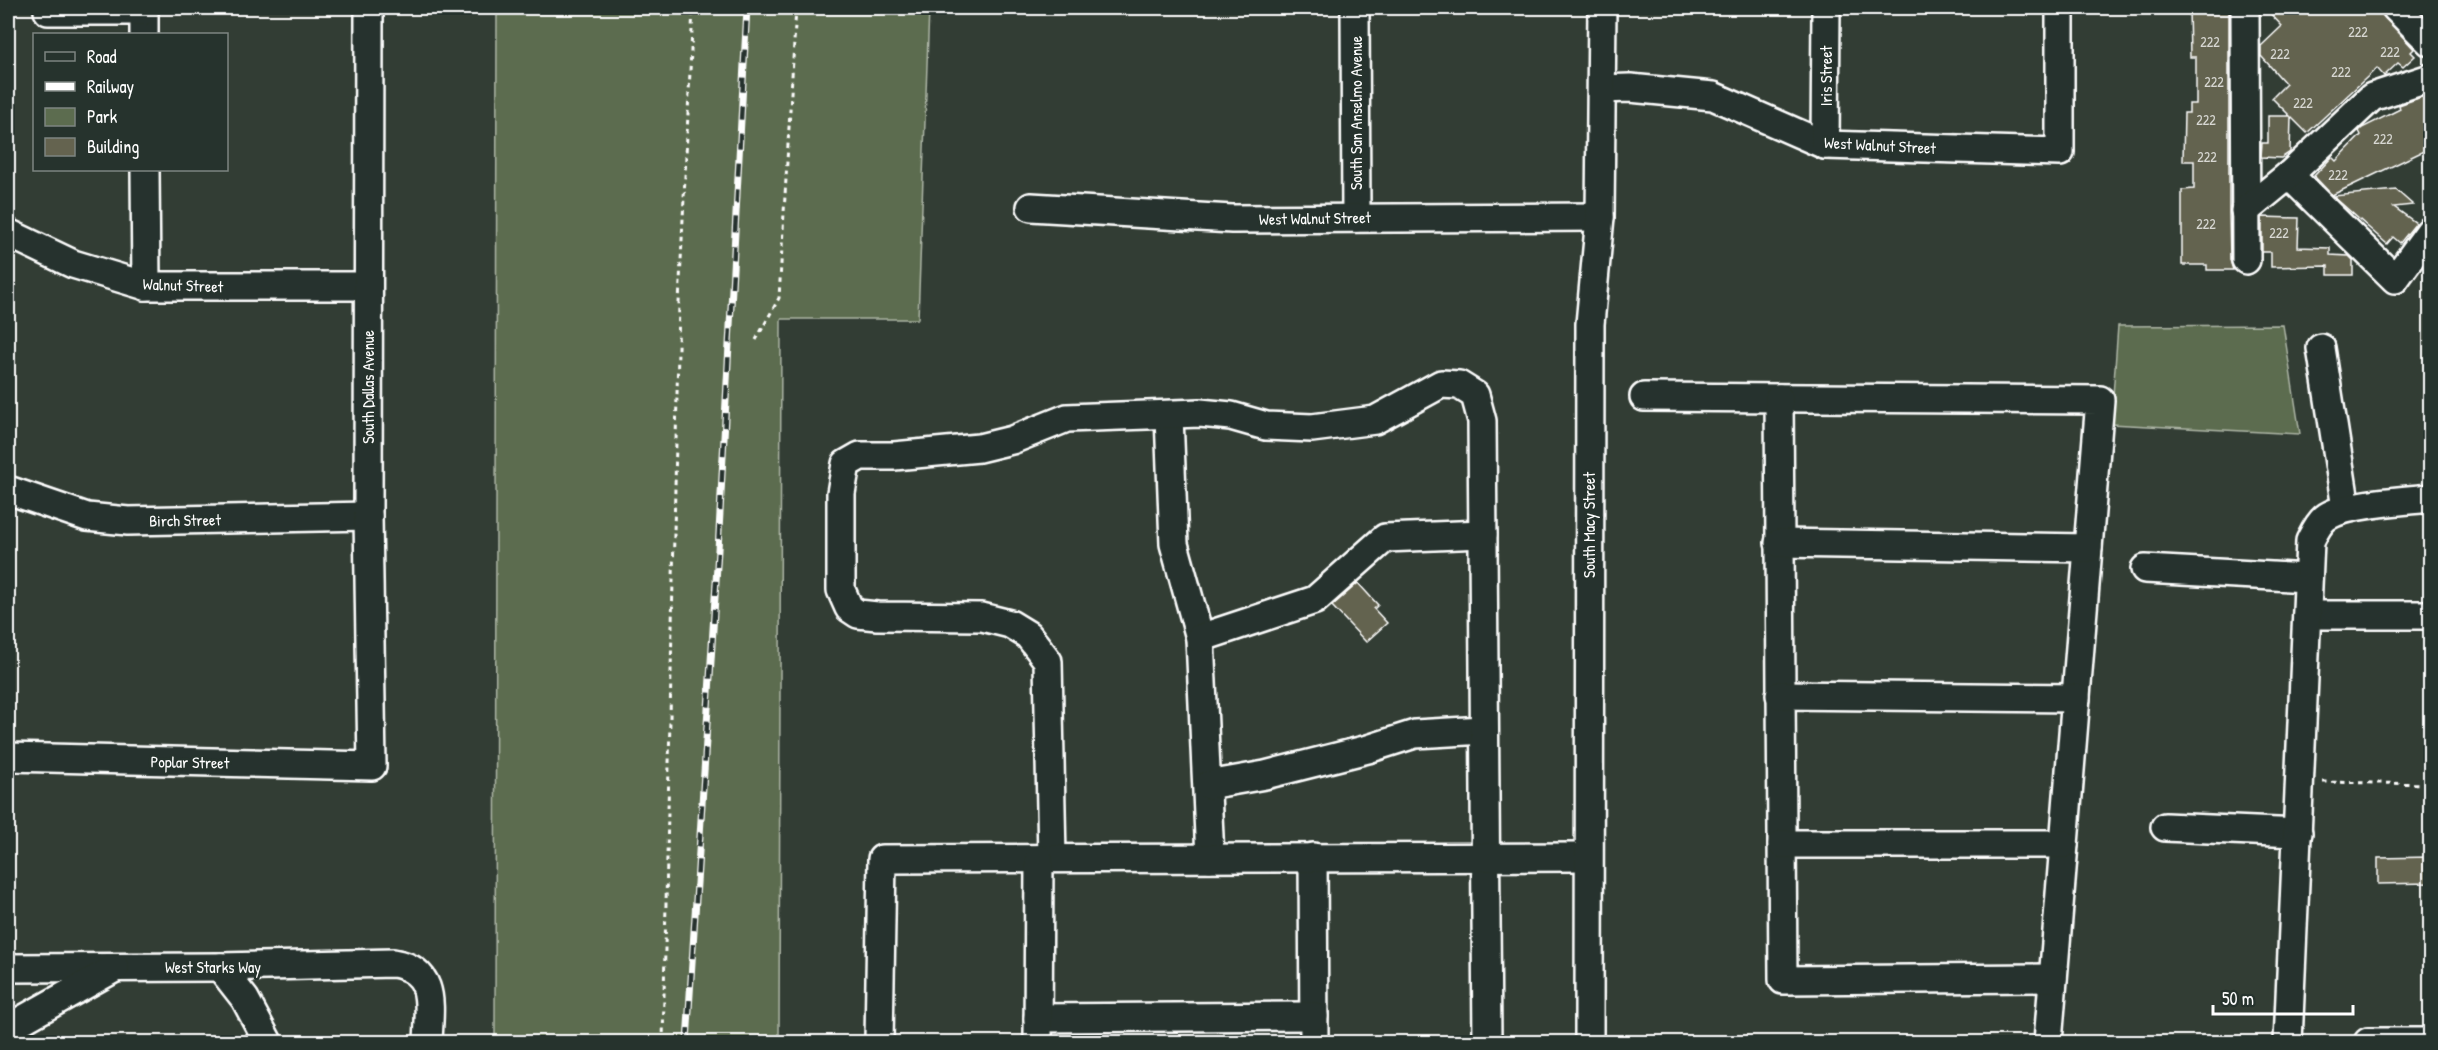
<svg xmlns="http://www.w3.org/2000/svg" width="2438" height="1050" font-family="'Patrick Hand',sans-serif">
  <rect width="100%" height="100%" fill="#323d34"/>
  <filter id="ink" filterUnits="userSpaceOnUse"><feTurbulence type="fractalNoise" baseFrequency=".0167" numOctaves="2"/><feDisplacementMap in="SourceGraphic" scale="12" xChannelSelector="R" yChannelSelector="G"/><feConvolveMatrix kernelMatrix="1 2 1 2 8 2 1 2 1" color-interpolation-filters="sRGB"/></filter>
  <g filter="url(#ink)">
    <g fill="#5c6c4f" stroke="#aeb6a7" stroke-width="1.5">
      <path d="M497,8H929L918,319H781L779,1042H495Z"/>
      <path d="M2283,325L2300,434L2111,424L2118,326Z"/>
    </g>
    <g fill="#64634f" stroke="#fff" stroke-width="1.5">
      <path d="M2189,8H2229V213L2230,260L2233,270H2207V265H2182V190L2194,189V161H2183L2184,113H2189V104H2196V57H2190Z"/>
      <path d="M2265,8H2376L2414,49L2411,52L2415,56L2403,67L2398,63L2384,76L2377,68L2307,133L2291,117L2290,152L2281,158L2261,157L2262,143H2268V116H2290L2272,98L2286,84L2261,56V46L2282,26Z"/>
      <path d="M2430,94V148L2332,195L2314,176L2332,157L2336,161L2361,135L2359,131L2362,128L2400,109L2399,105Z"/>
      <path d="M2396,190L2413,205L2394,207L2416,223L2400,243L2393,237L2387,244L2333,196Z"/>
      <path d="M2262,217L2299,218L2298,247L2330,248V255L2349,256L2353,260V275H2328V266L2271,267V252H2262Z"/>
      <path d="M1358,583L1378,605L1374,609L1387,623L1366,642L1332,606Z"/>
      <path d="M2430,857V883L2378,884V858Z"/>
    </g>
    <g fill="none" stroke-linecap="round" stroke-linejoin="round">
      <defs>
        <g id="minor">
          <path d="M144,8V34"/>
          <path d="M1355,8L1356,218"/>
          <path d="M2245,8L2246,260"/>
          <path d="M2396,8L2430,42"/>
          <path d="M48,11H144"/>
          <path d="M1602,89L1630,88L1713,96L1825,145L2060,152V8"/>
          <path d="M1825,145L1826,8"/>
          <path d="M145,170L146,286"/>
          <path d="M2289,175L2395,279L2430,231"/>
          <path d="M1031,207L1232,219L1600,217"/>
          <path d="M2245,211L2289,175L2372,97L2430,78"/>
          <path d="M8,233L73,264L146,286H368"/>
          <path d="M2321,348L2346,508"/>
          <path d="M1644,397L2100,400L2048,1042"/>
          <path d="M1779,398L1783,980L2053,978"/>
          <path d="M1169,416L1174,544L1200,638L1210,858"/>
          <path d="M8,490L87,517L128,521L368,516"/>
          <path d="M1779,543L2088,548"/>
          <path d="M2145,569L2308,578"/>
          <path d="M2307,615H2430"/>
          <path d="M1200,638L1315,600L1385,538L1483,534"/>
          <path d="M1780,695L2076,698"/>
          <path d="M8,757L372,766L368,516L369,8"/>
          <path d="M1208,785L1265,775L1368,749L1415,734L1484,730"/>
          <path d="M2165,827L2298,833"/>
          <path d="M1782,844H2064"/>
          <path d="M1313,857L1314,1042"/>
          <path d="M1052,858L1048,661L1028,635L1010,624L982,617L877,616L858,614L849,608L841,590V493L846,464L860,456H894L979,448L1012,440L1067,418L1200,413L1231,416L1266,426L1312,428L1375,420L1441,384L1459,385L1475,395L1482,421L1487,1042"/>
          <path d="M220,967L245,999L268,1042"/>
          <path d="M8,968L220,967L393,963C438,970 429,1008 428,1042"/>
          <path d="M1038,1018L1314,1016"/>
          <path d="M8,1028L115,968"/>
          <path d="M879,1042L882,859L1588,857"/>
          <path d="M1038,1042L1039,859"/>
          <path d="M1589,1042L1590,324L1600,217L1602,8"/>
          <path d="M2288,1042L2310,541C2314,533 2318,524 2325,518C2344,503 2405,501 2430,498"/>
          <path d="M2368,1042H2422"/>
        </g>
      </defs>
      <use href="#minor" stroke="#fff" stroke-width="32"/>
      <g stroke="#fff" stroke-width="3" stroke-dasharray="4.5 4.5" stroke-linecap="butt">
        <path d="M756,340L779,298L796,8"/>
        <path d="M2323,782L2430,784"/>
        <path d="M663,1042L679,303L693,8"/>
      </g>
      <use href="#minor" stroke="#26332d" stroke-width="27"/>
      <defs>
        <path id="rail" d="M687,1042L718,550L747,8"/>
      </defs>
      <use href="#rail" stroke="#fff" stroke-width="7"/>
      <use href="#rail" stroke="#26332d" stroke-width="4.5" stroke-dasharray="14" stroke-linecap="butt"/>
    </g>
  </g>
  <g text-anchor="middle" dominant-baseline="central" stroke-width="5" stroke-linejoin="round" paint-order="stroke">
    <g font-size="14" fill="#d8d8d3">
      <text x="2358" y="31">222</text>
      <text x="2210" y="41">222</text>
      <text x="2390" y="51">222</text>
      <text x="2280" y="53">222</text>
      <text x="2341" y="71">222</text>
      <text x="2214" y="81">222</text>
      <text x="2303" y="102">222</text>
      <text x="2206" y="119">222</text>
      <text x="2383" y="138">222</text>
      <text x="2207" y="156">222</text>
      <text x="2338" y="174">222</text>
      <text x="2206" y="223">222</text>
      <text x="2279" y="232">222</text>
    </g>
    <g font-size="16" fill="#fff" stroke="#26332d">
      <text transform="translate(1826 76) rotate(-90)">Iris Street</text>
      <text transform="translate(1356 113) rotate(-90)">South San Anselmo Avenue</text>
      <text transform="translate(1880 145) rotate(3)">West Walnut Street</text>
      <text transform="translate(1315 218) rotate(-1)">West Walnut Street</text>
      <text transform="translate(183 285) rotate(2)">Walnut Street</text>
      <text transform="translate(368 387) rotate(-90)">South Dallas Avenue</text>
      <text transform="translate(185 520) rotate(-1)">Birch Street</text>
      <text transform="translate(1589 525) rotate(-90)">South Macy Street</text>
      <text transform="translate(190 762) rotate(1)">Poplar Street</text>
      <text x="213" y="967">West Starks Way</text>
    </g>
  </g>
  <rect width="2438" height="1050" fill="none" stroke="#26332d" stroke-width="30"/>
  <rect x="15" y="15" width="2408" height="1020" fill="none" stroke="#fff" stroke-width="2" filter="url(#ink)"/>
  <rect x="33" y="33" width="195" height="138" fill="#26332d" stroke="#7d8581" stroke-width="1.5"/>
  <rect x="45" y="52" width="30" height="9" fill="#26332d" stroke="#7d8581" stroke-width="1.5"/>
  <text x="87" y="63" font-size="18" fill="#ffffff">Road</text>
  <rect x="45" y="82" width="30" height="9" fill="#ffffff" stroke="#7d8581" stroke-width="1.5"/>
  <text x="87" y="93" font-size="18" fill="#ffffff">Railway</text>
  <rect x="45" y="108" width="30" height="18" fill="#5c6c4f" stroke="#7d8581" stroke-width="1.5"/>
  <text x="87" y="123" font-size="18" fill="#ffffff">Park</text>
  <rect x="45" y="138" width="30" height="18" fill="#64634f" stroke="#7d8581" stroke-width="1.5"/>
  <text x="87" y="153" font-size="18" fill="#ffffff">Building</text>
  <path d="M2213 1005v9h140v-9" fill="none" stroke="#ffffff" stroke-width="3"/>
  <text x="2222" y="1005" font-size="18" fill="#ffffff" stroke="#26332d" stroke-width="4.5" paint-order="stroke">50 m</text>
</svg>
